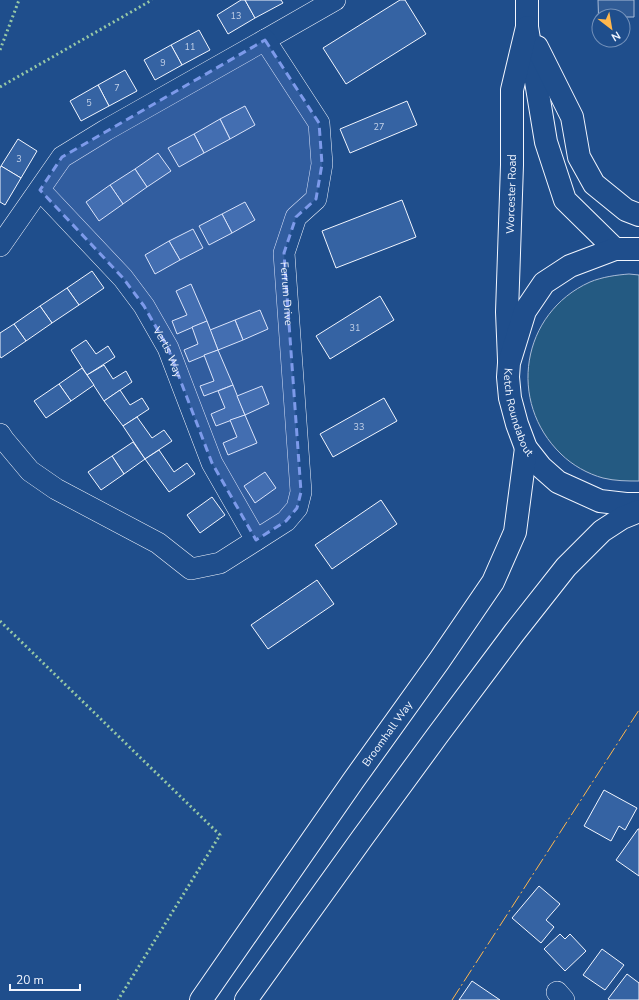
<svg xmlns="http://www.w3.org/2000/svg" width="639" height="1000" font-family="'Nunito Sans',sans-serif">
  <rect width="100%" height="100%" fill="#1f4e8c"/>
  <path fill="#245a82" stroke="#a8bbd7" d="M629,274L639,275V481C627,481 615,481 603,478C588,474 572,465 561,454C507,402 521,313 590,282C602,277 616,275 629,274Z"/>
  <path fill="#305b95" stroke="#a8bbd7" d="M598,0H634V17H623V16H599V32Z"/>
  <g fill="#3563a3" stroke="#f2f6ff">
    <path d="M241,0H245L255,18L228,34L217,15Z"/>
    <path d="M245,0H281L283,3L255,18Z"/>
    <path d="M400,0H405L426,34L346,84L323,48Z"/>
    <path d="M199,30L210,50L182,65L171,45Z"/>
    <path d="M171,45L182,65L155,80L144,60Z"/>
    <path d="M125,70L137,91L109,106L98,85Z"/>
    <path d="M98,85L109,106L81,121L70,101Z"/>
    <path d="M407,101L417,125L350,153L340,129Z"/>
    <path d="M245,106L255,125L230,139L220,119Z"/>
    <path d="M220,119L230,139L204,153L194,134Z"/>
    <path d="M194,134L204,153L179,167L168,148Z"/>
    <path d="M18,139L37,151L21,178L1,166Z"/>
    <path d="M158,153L171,171L147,187L135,169Z"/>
    <path d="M1,166L21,178L5,205L0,202V168Z"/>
    <path d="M135,169L147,187L123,204L110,185Z"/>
    <path d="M110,185L123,204L99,221L86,202Z"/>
    <path d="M402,200L416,237L336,268L322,231Z"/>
    <path d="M245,202L255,220L232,233L222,214Z"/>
    <path d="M222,214L232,233L209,245L199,226Z"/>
    <path d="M193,229L203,248L180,260L169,241Z"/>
    <path d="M169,241L180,260L155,274L145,255Z"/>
    <path d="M92,271L104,288L79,305L67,288Z"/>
    <path d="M191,284L207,321L177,334L172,321L187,315L176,291Z"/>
    <path d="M67,288L79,305L52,323L40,306Z"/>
    <path d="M380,296L394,320L330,359L316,336Z"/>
    <path d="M40,306L52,323L26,341L14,324Z"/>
    <path d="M260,310L268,329L243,340L235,320Z"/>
    <path d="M235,320L243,340L218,350L210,330Z"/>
    <path d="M207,321L218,350L189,362L184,350L198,344L192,327Z"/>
    <path d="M14,324L26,341L1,358L0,356V333Z"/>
    <path d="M86,340L96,354L108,346L115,357L87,375L71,350Z"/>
    <path d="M218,350L233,385L204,396L200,386L214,381L204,355Z"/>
    <path d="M104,365L113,379L126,371L132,382L104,401L87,375Z"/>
    <path d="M82,368L94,385L71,401L59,384Z"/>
    <path d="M59,384L71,401L46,418L34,401Z"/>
    <path d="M233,385L245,415L216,426L211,414L225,408L218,391Z"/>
    <path d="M262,386L269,404L245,415L237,396Z"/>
    <path d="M120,390L130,405L142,398L149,409L123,426L104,401Z"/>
    <path d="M384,398L397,421L333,457L320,434Z"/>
    <path d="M245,415L257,443L228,455L223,443L237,437L230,420Z"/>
    <path d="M137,417L152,438L164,430L172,441L145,459L123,426Z"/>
    <path d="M133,442L145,459L124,474L112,456Z"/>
    <path d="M159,450L174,472L187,463L195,474L169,492L145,459Z"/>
    <path d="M112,456L124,474L101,490L88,472Z"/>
    <path d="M265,472L276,488L255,503L244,486Z"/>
    <path d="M212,497L225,515L200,533L187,515Z"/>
    <path d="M381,500L397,524L332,569L315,545Z"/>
    <path d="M317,580L334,604L268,649L251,625Z"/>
    <path d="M604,790L637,808L625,830L619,826L611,841L584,826Z"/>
    <path d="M638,829H639V876L616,860Z"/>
    <path d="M539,886L560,904L546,920L554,927L541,943L512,918Z"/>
    <path d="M560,934L565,939L570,934L586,951L565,971L544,949Z"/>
    <path d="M602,949L624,965L605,990L583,975Z"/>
    <path d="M627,974L639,983V1000H610L608,999Z"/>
    <path d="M472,981L500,1000H459Z"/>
  </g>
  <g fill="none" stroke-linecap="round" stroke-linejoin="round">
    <defs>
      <g id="minor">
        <path d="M265,40L335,0"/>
        <path id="s1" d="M40,190L123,278L144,306L168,348L212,463L256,540"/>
        <path id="s2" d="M0,246L62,157L106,130L265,40L319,123L322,164L316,199L296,217L284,253L301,492L297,508L286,521L220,563L191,569L158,543L56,489L30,471L4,440L0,434"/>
        <path d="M557,992L564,1000"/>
      </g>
      <g id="primary">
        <path d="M527,0V27L546,142L565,200L615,249"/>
        <path d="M537,47L572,117L579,157L594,184L626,210L639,215"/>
        <path id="s3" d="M509,360L507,312L512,165V90L527,27"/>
      </g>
      <g id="trunk">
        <path id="s4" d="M639,249H615L570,266L544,283L525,311L509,363L508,377L510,398L517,424L526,448L541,467L558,482L600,501L626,504H639"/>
        <path id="s5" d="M201,1000L353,781L439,661L493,582L515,532L526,448"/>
        <path d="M246,1000L363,837L437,736L514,633L566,567L602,531L622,518L639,511"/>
      </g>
    </defs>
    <use href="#minor" stroke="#f2f6ff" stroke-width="22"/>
    <use href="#primary" stroke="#f2f6ff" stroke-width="24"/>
    <use href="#trunk" stroke="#f2f6ff" stroke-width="24"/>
    <use href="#minor" stroke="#1f4e8c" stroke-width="21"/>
    <use href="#primary" stroke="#1f4e8c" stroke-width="22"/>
    <use href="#trunk" stroke="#1f4e8c" stroke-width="22"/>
    <g stroke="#97c8a6" stroke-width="3" stroke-dasharray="2 3" stroke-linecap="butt">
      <path d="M0,50L19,0"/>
      <path d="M0,87L152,0"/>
      <path d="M0,621L220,835L118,1000"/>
    </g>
    <path stroke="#ffb74d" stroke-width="1" stroke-dasharray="14 3 2 3" stroke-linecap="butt" d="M452,1000L639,710"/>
  </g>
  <path fill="#7d9aea" fill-opacity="0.2" stroke="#7d9aea" stroke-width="3" stroke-dasharray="8 5" stroke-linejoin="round" d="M265,40L319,123L322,164L316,199L296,217L284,253L301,492L297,508L286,521L256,540L212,463L168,348L144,306L123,278L40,190L62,157Z"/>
  <g text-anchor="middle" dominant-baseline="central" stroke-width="3" stroke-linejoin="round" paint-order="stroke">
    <g font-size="9" fill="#c3d1e8">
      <text x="236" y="16">13</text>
      <text x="190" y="47">11</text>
      <text x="163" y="63">9</text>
      <text x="117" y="88">7</text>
      <text x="89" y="103">5</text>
      <text x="379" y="127">27</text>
      <text x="19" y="159">3</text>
      <text x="355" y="328">31</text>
      <text x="359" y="427">33</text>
    </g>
    <g font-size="11" fill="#f2f6ff" stroke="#1f4e8c">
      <text stroke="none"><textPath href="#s3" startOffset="166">Worcester Road</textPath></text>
      <text stroke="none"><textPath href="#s2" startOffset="624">Ferrum Drive</textPath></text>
      <text stroke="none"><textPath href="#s1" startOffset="208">Vertis Way</textPath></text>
      <text stroke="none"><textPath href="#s4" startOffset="242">Ketch Roundabout</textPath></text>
      <text stroke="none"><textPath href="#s5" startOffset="325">Broomhall Way</textPath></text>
    </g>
  </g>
  <g transform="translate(611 28) rotate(149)"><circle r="19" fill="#1f4e8c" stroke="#7391ba"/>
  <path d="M0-3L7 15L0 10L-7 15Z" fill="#ffb74d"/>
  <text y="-6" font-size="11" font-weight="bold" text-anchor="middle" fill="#f2f6ff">N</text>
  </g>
  <path d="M10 984v6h70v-6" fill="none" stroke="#f2f6ff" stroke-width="2"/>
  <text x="16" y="984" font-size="12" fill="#f2f6ff" stroke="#1f4e8c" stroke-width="3" paint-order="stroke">20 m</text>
</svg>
